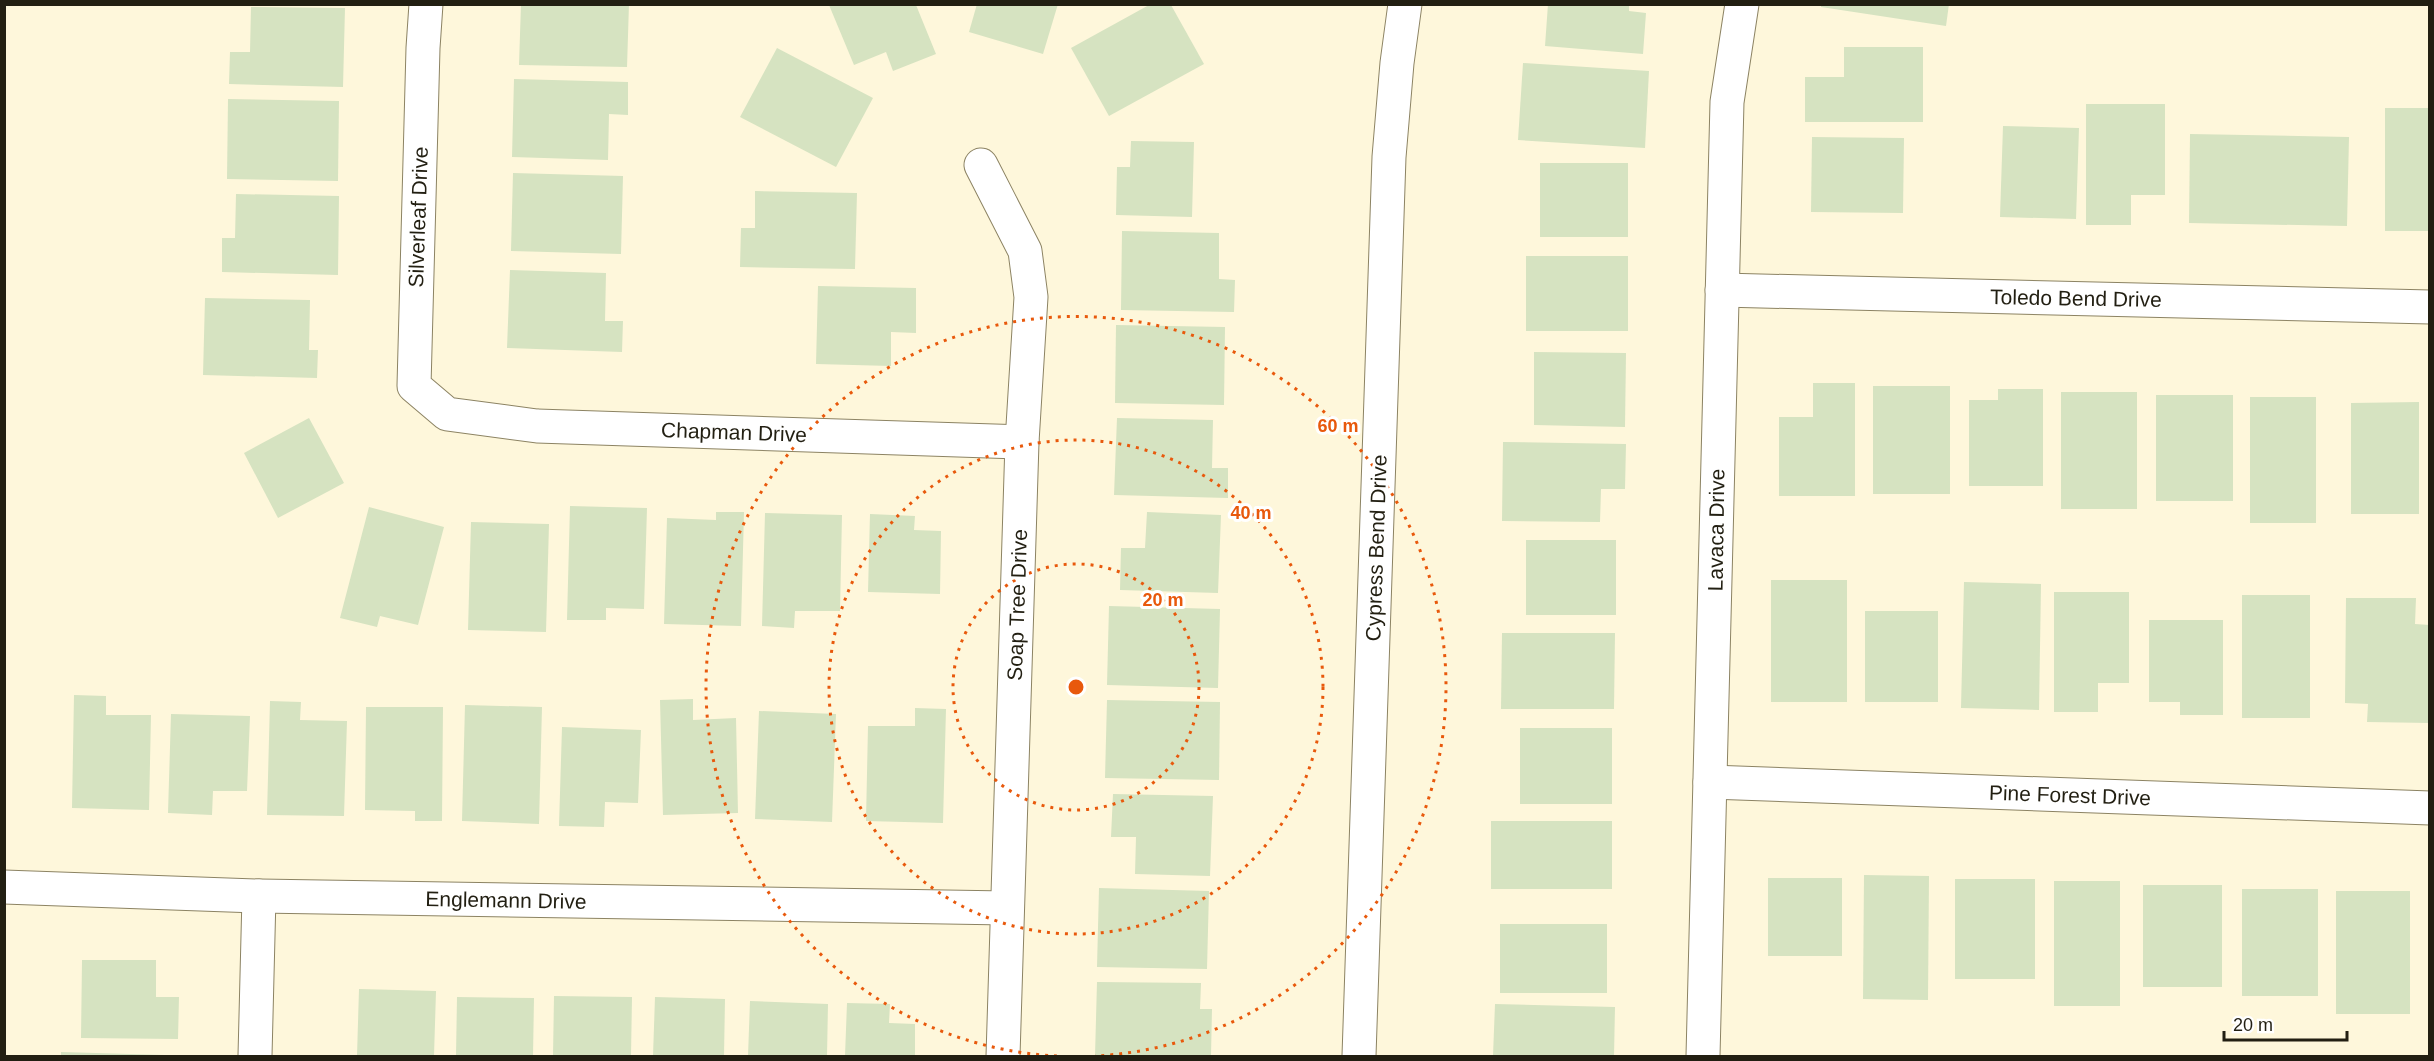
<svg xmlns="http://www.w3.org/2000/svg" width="2434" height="1061" font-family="Helvetica,sans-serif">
  <rect width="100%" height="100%" fill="#fef7db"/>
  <g fill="#d6e3c1">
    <path d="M521,4H629L627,67L519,65Z"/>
    <path d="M977,4H1058L1043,54L969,32Z"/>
    <path d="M1548,4H1629V11L1646,13L1643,54L1545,46Z"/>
    <path d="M1821,4H1949L1946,26L1821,7Z"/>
    <path d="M829,5H916L936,54L893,71L886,52L854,65Z"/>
    <path d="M1149,5H1171L1204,64L1109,116L1071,48Z"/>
    <path d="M251,7L345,8L343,87L229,84L230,52H250Z"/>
    <path d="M1844,47H1923V122H1805V77H1844Z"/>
    <path d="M777,48L873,98L836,167L740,117Z"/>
    <path d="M1523,63L1649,71L1645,148L1518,140Z"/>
    <path d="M514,79L628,82V115L609,114L608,160L512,157Z"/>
    <path d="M228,99L339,101L338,181L227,179Z"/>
    <path d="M2086,104H2165V195H2131V225H2086Z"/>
    <rect x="2385" y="108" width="45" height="123"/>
    <path d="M2003,126L2079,128L2076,219L2000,217Z"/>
    <path d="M2190,134L2349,137L2347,226L2189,223Z"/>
    <path d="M1812,137L1904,138L1903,213L1811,212Z"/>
    <path d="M1131,141L1194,142L1192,217L1116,215L1117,167H1130Z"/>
    <rect x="1540" y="163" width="88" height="74"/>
    <path d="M513,173L623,176L621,254L511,251Z"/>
    <path d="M755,191L857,193L855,269L740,267L741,228H755Z"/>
    <path d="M236,194L339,196L338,275L222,272V238H235Z"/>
    <path d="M1122,231L1219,233V279L1235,280L1234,312L1121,310Z"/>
    <rect x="1526" y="256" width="102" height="75"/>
    <path d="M510,270L606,273L605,321H623L622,352L507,348Z"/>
    <path d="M818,286L916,288V333L891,332V366L816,364Z"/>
    <path d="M205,298L310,300L309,350H318L317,378L203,375Z"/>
    <path d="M1116,325L1225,327L1224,405L1115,403Z"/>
    <path d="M1534,352L1626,353L1625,427L1534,425Z"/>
    <path d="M1813,383H1855V496H1779V417H1813Z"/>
    <rect x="1873" y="386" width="77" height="108"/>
    <path d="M1998,389H2043V486H1969V400H1998Z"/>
    <rect x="2061" y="392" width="76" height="117"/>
    <rect x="2156" y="395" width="77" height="106"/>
    <rect x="2250" y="397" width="66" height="126"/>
    <path d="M2419,402V514H2351V403Z"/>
    <path d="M309,418L344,483L278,518L244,453Z"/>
    <path d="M1117,418L1213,420L1212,468H1228V498L1114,495Z"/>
    <path d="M1503,442L1626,444L1625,489H1601L1600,522L1502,521Z"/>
    <path d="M570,506L647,508L644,609L606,608V620H567Z"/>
    <path d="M369,507L444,527L418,625L380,616L377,627L340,618Z"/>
    <path d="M716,512H744L741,626L664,624L667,518L716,520Z"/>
    <path d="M1147,512L1221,515L1218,593L1120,590L1121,548H1145Z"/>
    <path d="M765,513L842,515L840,611H795L794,628L762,626Z"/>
    <path d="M870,514L915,516L914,530L941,531L940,594L868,592Z"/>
    <path d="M471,522L549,524L546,632L468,630Z"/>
    <rect x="1526" y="540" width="90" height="75"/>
    <rect x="1771" y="580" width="76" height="122"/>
    <path d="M1964,582L2041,584L2039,710L1961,708Z"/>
    <path d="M2054,592H2129V683H2098V712H2054Z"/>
    <rect x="2242" y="595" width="68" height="123"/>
    <path d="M2346,598H2416L2415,624L2430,625V723L2367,722L2368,704L2345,703Z"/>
    <path d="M1109,606L1220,609L1218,688L1107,685Z"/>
    <rect x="1865" y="611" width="73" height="91"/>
    <path d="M2149,620H2223V715H2180V702H2149Z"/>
    <path d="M1502,633H1615L1614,709H1501Z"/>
    <path d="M74,695L106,696V715H151L149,810L72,808Z"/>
    <path d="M693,699V720L736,718L738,813L663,815L660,700Z"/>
    <path d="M1107,700L1220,702L1219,780L1105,778Z"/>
    <path d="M270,701L301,702L300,720L347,721L344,816L267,815Z"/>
    <path d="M465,705L542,707L539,824L462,821Z"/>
    <path d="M366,707H443L442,821H415V811L365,810Z"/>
    <path d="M915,708L946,709L943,823L866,821L868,726H915Z"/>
    <path d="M759,711L836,714L832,822L755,819Z"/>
    <path d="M171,714L250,716L247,791H213L212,815L168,813Z"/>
    <path d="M562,727L641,730L638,803L605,802L604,827L559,826Z"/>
    <rect x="1520" y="728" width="92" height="76"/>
    <path d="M1113,794L1213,796L1210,876L1135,874L1136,837H1111Z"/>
    <rect x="1491" y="821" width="121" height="68"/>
    <path d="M1864,875L1929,876L1928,1000L1863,999Z"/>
    <rect x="1768" y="878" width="74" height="78"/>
    <rect x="1955" y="879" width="80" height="100"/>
    <rect x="2054" y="881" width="66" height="125"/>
    <rect x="2143" y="885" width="79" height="102"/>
    <path d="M1099,888L1209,891L1207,969L1097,967Z"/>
    <rect x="2242" y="889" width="76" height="107"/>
    <rect x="2336" y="891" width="74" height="123"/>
    <rect x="1500" y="924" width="107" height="69"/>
    <path d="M82,960H156V997H179L178,1039L81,1038Z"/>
    <path d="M1097,982L1201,983L1200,1009H1212L1211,1056H1095Z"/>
    <path d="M359,989L436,991L434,1056H357Z"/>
    <path d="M554,996L632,997L631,1056H553Z"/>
    <path d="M457,997L534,998L533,1056H456Z"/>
    <path d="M655,997L725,999L724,1056H653Z"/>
    <path d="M750,1001L828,1004L827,1056H748Z"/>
    <path d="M847,1003L890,1004L889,1023L915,1024V1056H845Z"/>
    <path d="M1495,1004L1615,1007L1614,1056H1493Z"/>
    <path d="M61,1052L165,1055V1056H61Z"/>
  </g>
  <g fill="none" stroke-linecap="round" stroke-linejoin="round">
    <defs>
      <g id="street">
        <path d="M426,4L423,48L414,386L447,414L537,426L1022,442"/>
        <path d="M981,165L1025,251L1031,297L1022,442L1003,1056"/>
        <path d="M1722,290L2430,307"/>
        <path d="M1710,782L2430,808"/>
        <path d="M4,887L259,896L1007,908"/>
        <path d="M255,1056L259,896"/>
        <path d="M1359,1056L1389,157L1397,63L1405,4"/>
        <path d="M1703,1056L1727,102L1742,4"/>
      </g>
    </defs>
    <use href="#street" stroke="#8c8363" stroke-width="35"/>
    <use href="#street" stroke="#fff" stroke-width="33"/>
  </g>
  <g fill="none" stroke="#e8590c" stroke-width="3" stroke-dasharray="3 6">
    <circle cx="1076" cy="687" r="123"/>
    <circle cx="1076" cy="687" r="247"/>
    <path d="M1057 1056A370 370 0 1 1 1095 1056"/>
  </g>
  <g text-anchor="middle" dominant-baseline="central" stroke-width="6" stroke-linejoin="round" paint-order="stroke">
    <g font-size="21" fill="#221f12" stroke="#fff">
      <text transform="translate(418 217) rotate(-88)">Silverleaf Drive</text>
      <text transform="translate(2076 298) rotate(1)">Toledo Bend Drive</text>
      <text transform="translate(734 432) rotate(2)">Chapman Drive</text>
      <text transform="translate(1716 530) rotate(-89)">Lavaca Drive</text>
      <text transform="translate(1376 548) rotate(-88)">Cypress Bend Drive</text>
      <text transform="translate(1017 605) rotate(-88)">Soap Tree Drive</text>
      <text transform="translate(2070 795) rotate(2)">Pine Forest Drive</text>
      <text transform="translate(506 900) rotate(1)">Englemann Drive</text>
    </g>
  </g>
  <circle cx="1076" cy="687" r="9" fill="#e8590c" stroke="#fff" stroke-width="3"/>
  <g font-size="18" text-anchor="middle" font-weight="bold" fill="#e8590c" stroke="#fff" stroke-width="6" stroke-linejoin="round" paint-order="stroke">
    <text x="1338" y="432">60 m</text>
    <text x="1251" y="519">40 m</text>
    <text x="1163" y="606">20 m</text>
  </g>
  <rect width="2434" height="1061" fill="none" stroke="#221f12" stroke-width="12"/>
  <path d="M2224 1031v9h123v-9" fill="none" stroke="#221f12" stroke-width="3"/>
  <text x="2233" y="1031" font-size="18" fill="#221f12" stroke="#ffffff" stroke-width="4.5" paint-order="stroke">20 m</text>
</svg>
